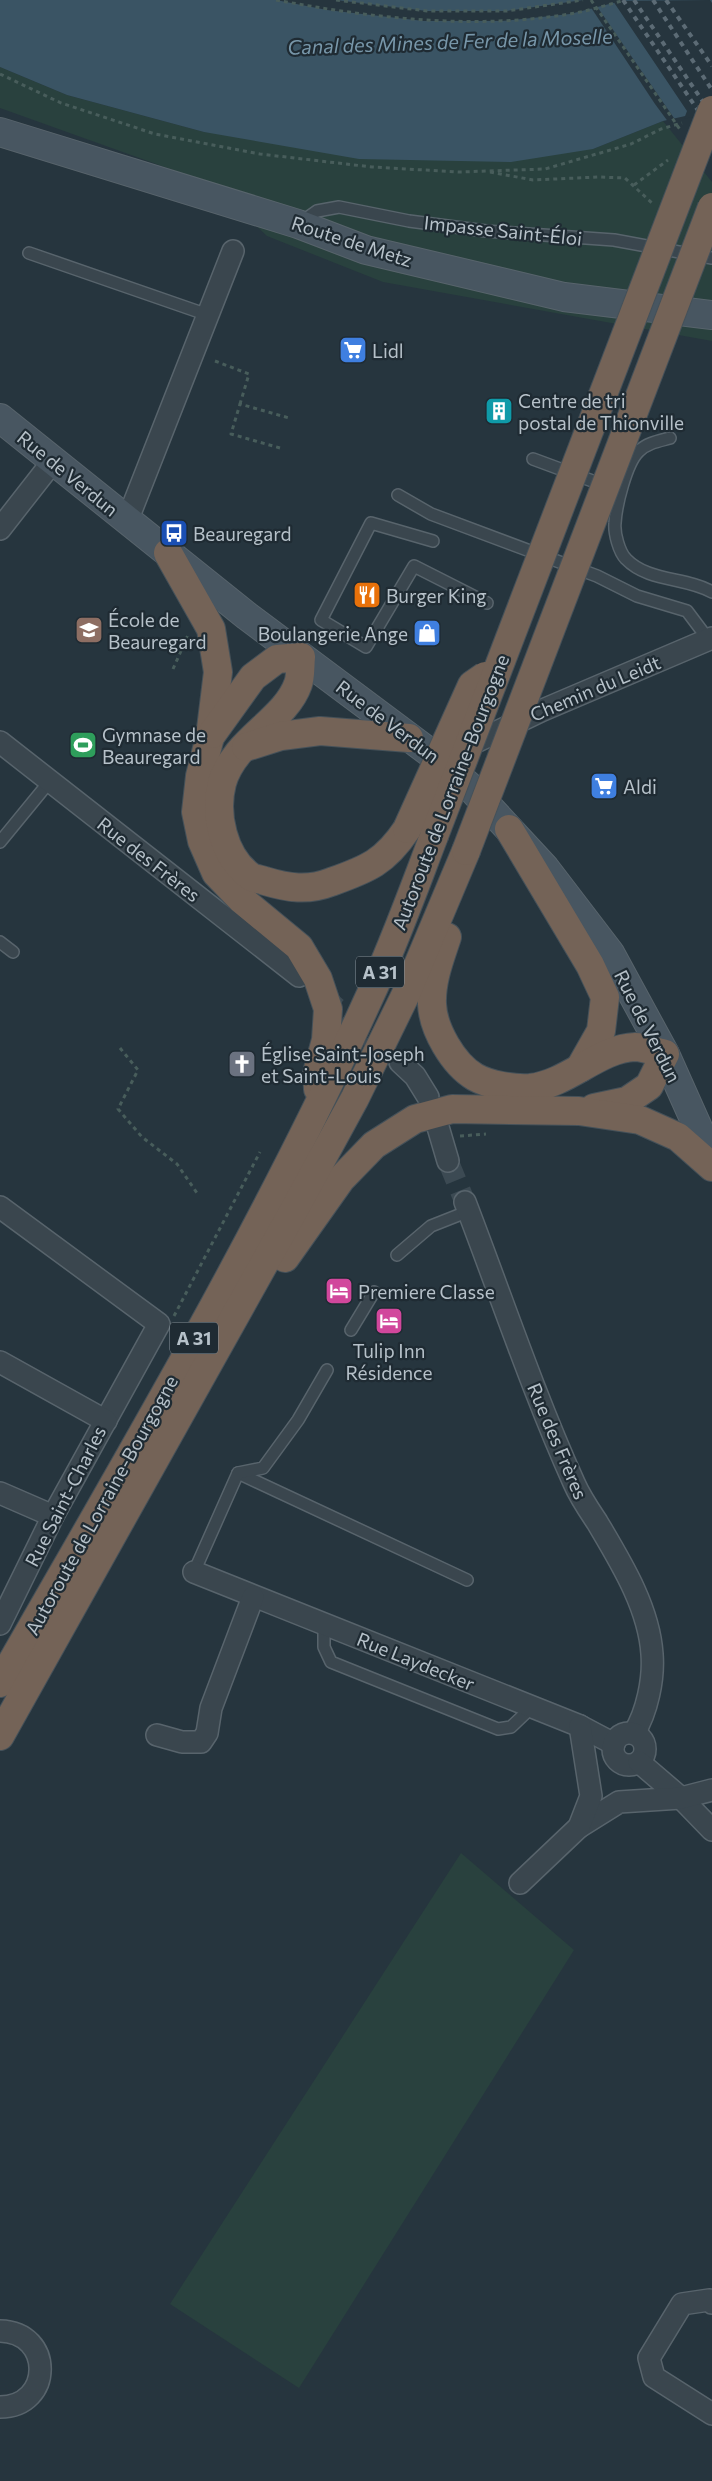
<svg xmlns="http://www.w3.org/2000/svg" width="712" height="2481" font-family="Commissioner,sans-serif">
  <rect width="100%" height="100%" fill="#26353e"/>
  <g fill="#29413e">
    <path d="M0,67L67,95L204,132L593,149L663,121L712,182V341L383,282L267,236L212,184L0,108Z"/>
    <path d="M461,1853L574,1950L299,2388L170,2304Z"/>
  </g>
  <g fill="#3a5464">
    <path d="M0,0H276L327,10L424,21H502L570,14L625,0H712V110L663,121L593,149L511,162L359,159L204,132L67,95L0,67Z"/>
    <path d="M336,0H583L507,11H427Z"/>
  </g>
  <g fill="#26353e">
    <path d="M710,0L712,3V112L684,119L687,111L613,1Z"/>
    <path d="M596,5L676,121L669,123L655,104L590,6Z"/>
  </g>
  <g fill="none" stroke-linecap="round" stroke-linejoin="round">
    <g stroke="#3c4a53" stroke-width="21" stroke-dasharray="21 11" stroke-linecap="butt">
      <path d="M321,994L392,1056"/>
      <path d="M448,1161L465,1202"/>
    </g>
    <defs>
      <g id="service">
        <path d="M300,223L317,211L339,207L409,221L486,231L614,240L712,258"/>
        <path d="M29,253L208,315"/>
        <path d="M670,438C659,441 647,443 639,451C626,463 616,506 615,523C614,533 619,552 626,559C648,582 686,577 712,592"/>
        <path d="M533,459L606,486"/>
        <path d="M398,495L431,514L597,576L637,596L687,611L702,631L706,641"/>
        <path d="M433,541L371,523L321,620L366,647L414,566L487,603"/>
        <path d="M0,842L50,781"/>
        <path d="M0,942L13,952"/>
        <path d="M397,1255L431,1226L469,1211"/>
        <path d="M351,1330L374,1292"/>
        <path d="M238,1473L467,1580"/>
        <path d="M194,1572L238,1473L263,1468L298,1420L327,1370"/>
        <path d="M324,1625V1647L331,1662L498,1729L511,1727L532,1707"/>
      </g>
      <g id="minor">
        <path d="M127,521L233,251"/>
        <path d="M0,529L54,460"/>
        <path d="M0,742L299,976"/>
        <path d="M463,748L543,710L712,638"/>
        <path d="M400,1062L415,1076L428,1097"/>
        <path d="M438,1127L448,1161"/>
        <path d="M465,1202C501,1296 533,1392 574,1483C580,1497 589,1510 597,1522C620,1561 649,1607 652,1654C654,1679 647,1712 634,1733"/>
        <path d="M0,1207L159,1324L53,1516L0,1624"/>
        <path d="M0,1362L106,1421"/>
        <path d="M0,1493L53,1516"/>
        <path d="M194,1572L580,1726L614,1744"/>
        <circle cx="629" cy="1749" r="16"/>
        <path d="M157,1735L182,1742H201L207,1733L211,1708L253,1597"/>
        <path d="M639,1762L681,1798L712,1830"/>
        <path d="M579,1827L619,1802L681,1798L712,1790"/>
        <path d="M520,1883L579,1827L591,1796L580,1726"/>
        <path d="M712,2303L709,2300L682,2304L649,2358L654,2377L712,2414"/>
        <path d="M0,2331C54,2332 53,2407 0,2407"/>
      </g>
      <g id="secondary">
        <path d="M0,132L298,224L366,250L564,297L712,315"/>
        <path d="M0,418L247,616L441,761L471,788L545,868L610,953L665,1054L712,1159"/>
      </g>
      <g id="motorway">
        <path d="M168,553L211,629L218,672L210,737L200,776L196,812L202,841L216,873L242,900L299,947L318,979L328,1009L326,1040L317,1073L318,1089"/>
        <path d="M212,734L253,677L277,659L301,657C300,666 301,676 298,684C285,721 234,740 222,783C214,814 223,856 250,876C254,879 260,879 265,881C288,888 308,891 331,882C368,869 385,862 407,829"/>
        <path d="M246,747L281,736L320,731L409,738"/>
        <path d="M509,829L590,965L605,997L601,1031L580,1068"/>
        <path d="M447,937C440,958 431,981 432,1004C433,1029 453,1064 475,1077C489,1085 513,1089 530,1088C568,1084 599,1048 635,1047C644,1047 656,1052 665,1054L649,1086L627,1101L594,1108"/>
        <path d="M285,1258L341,1179L374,1145L415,1119L452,1109L579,1111L640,1120L678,1137L712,1167"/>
        <path d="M0,1683C128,1459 261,1236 368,1000C393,947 413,891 434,836"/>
        <path d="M0,1736L288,1221L355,1098L405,996L466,851"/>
      </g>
    </defs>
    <use href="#service" stroke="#58646c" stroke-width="14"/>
    <use href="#minor" stroke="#58646c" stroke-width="24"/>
    <use href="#secondary" stroke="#58646c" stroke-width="30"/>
    <use href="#motorway" stroke="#455159" stroke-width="30"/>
    <g stroke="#485d5b" stroke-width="3" stroke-dasharray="4 4" stroke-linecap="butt">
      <path d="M276,0C372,18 472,30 570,14C588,11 607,5 625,0"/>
      <path d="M336,0L427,11H507L583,0"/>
      <path d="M0,74L61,103L155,134L260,154L372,167L459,172L545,169L631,144L661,129L682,123"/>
      <path d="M490,172L533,180L598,177L625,178L653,204"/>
      <path d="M634,185L668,160"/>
      <path d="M215,361L249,374L240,404"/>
      <path d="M280,448L231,434L240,404L289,418"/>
      <path d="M173,669L188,635"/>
      <path d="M120,1048L138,1070L118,1109L142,1137L177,1164L197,1193"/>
      <path d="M460,1136L486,1134"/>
      <path d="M174,1316L260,1152"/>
    </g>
    <use href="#service" stroke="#3a464e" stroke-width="11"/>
    <use href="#minor" stroke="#3a464e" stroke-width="21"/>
    <use href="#secondary" stroke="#485661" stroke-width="28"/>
    <use href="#motorway" stroke="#746357" stroke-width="28"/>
    <g stroke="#5c6b75" stroke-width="4" stroke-dasharray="5 5" stroke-linecap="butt">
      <path d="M623,0L712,131"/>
      <path d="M634,0L712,115"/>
      <path d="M653,0L712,90"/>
      <path d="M666,0L712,66"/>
    </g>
    <defs>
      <g id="motorway-bridge">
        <path d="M407,829L472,685L485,676"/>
        <path d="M434,836L712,110"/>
        <path d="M466,851L712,207"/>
      </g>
    </defs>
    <use href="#motorway-bridge" stroke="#455159" stroke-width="30" stroke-linecap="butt"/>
    <path stroke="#485d5b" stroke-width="3" stroke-dasharray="4 4" stroke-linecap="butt" d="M591,0L681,131"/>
    <use href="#motorway-bridge" stroke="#746357" stroke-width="28"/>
  </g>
  <defs>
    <symbol id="supermarket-square" viewBox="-11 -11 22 22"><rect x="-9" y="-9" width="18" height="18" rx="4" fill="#3f7fe0" stroke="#1f2b33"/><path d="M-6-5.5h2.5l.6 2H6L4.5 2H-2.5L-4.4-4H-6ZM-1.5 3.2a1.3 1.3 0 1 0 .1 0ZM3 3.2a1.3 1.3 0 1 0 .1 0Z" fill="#fff"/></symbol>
    <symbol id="building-square" viewBox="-11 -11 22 22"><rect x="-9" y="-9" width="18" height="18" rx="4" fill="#0f9aa8" stroke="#1f2b33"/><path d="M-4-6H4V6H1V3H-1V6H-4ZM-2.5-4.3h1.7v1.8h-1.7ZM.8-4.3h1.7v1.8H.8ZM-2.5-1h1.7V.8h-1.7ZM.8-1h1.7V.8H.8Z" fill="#fff"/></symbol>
    <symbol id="bus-square" viewBox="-11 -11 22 22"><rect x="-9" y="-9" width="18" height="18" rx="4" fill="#1a4fb4" stroke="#1f2b33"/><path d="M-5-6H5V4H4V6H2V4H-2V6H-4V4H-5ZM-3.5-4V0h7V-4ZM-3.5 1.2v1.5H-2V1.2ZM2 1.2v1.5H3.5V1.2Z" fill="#fff"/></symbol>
    <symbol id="restaurant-square" viewBox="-11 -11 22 22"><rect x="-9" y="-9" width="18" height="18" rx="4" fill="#e8710a" stroke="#1f2b33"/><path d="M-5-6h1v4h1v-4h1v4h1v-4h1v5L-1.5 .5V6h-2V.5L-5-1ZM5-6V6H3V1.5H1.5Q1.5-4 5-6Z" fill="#fff"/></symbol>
    <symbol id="school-square" viewBox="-11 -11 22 22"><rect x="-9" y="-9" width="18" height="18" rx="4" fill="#8d6e63" stroke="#1f2b33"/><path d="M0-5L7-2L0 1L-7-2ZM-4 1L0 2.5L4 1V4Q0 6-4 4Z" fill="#fff"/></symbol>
    <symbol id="shop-square" viewBox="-11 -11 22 22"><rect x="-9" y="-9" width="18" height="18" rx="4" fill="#3f7fe0" stroke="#1f2b33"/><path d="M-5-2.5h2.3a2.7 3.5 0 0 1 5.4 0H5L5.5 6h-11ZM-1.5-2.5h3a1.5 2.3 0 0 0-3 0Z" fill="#fff"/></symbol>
    <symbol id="stadium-square" viewBox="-11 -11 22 22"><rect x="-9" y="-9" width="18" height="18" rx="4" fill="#2e9e5b" stroke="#1f2b33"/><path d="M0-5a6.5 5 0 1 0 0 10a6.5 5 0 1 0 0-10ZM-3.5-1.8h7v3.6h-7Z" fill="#fff"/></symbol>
    <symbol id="church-square" viewBox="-11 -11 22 22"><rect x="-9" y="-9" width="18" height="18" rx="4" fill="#6b7280" stroke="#1f2b33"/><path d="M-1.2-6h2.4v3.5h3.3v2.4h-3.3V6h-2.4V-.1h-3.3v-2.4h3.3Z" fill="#fff"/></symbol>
    <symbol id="hotel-square" viewBox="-11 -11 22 22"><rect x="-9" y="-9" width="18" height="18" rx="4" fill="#d1479c" stroke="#1f2b33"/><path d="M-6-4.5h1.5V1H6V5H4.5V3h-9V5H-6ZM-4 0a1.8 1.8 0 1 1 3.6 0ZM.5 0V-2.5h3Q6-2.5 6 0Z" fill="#fff"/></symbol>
  </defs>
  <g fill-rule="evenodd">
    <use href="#supermarket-square" x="337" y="334" width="32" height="32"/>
    <use href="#building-square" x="483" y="395" width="32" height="32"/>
    <use href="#bus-square" x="158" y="517" width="32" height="32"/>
    <use href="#restaurant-square" x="351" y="579" width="32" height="32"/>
    <use href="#school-square" x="73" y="614" width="32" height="32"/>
    <use href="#shop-square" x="411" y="617" width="32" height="32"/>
    <use href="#stadium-square" x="67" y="729" width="32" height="32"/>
    <use href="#supermarket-square" x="588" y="770" width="32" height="32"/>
    <use href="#church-square" x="226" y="1048" width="32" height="32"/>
    <use href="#hotel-square" x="323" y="1275" width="32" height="32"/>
    <use href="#hotel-square" x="373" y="1305" width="32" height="32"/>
  </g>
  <g text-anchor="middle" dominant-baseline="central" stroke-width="4.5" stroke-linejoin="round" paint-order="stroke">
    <g fill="#1f2b33" stroke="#89949c" stroke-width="1">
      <rect x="356" y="956.5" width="48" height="31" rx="4"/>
      <rect x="170" y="1322.5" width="48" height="31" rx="4"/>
    </g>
    <g font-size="18" font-weight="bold" fill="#b6c1c9">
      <text x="380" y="972">A 31</text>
      <text x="194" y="1338">A 31</text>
    </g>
    <g font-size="19" fill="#b6c1c9" stroke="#1f2b33">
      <text transform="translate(503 230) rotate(6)">Impasse Saint-Éloi</text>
      <text transform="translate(352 241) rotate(18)">Route de Metz</text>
      <text transform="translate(68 473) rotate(39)">Rue de Verdun</text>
      <text transform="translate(595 688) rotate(-23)">Chemin du Leidt</text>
      <text transform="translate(388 721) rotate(37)">Rue de Verdun</text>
      <text transform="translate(450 792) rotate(-69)">Autoroute de Lorraine-Bourgogne</text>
      <text transform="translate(149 859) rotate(38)">Rue des Frères</text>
      <text transform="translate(648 1026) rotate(63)">Rue de Verdun</text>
      <text transform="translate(558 1441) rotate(67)">Rue des Frères</text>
      <text transform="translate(65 1496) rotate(-63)">Rue Saint-Charles</text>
      <text transform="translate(101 1505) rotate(-61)">Autoroute de Lorraine-Bourgogne</text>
      <text transform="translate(416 1661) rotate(22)">Rue Laydecker</text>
    </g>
    <g font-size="19" fill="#b6c1c9" stroke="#1f2b33" text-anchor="start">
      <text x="372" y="350">Lidl</text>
      <text x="518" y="400">Centre de tri<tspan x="518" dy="22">postal de Thionville</tspan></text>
      <text x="193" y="533">Beauregard</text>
      <text x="386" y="595">Burger King</text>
      <text x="108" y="619">École de<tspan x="108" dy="22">Beauregard</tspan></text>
      <text x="408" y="633" text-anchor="end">Boulangerie Ange</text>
      <text x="102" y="734">Gymnase de<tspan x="102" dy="22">Beauregard</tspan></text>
      <text x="623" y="786">Aldi</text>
      <text x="261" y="1053">Église Saint-Joseph<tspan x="261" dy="22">et Saint-Louis</tspan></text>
      <text x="358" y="1291">Premiere Classe</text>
      <text x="389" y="1350" text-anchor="middle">Tulip Inn<tspan x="389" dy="22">Résidence</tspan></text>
    </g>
    <g font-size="20" font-style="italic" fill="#7897aa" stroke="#1f2b33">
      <text transform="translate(450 41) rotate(-2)">Canal des Mines de Fer de la Moselle</text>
    </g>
  </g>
</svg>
